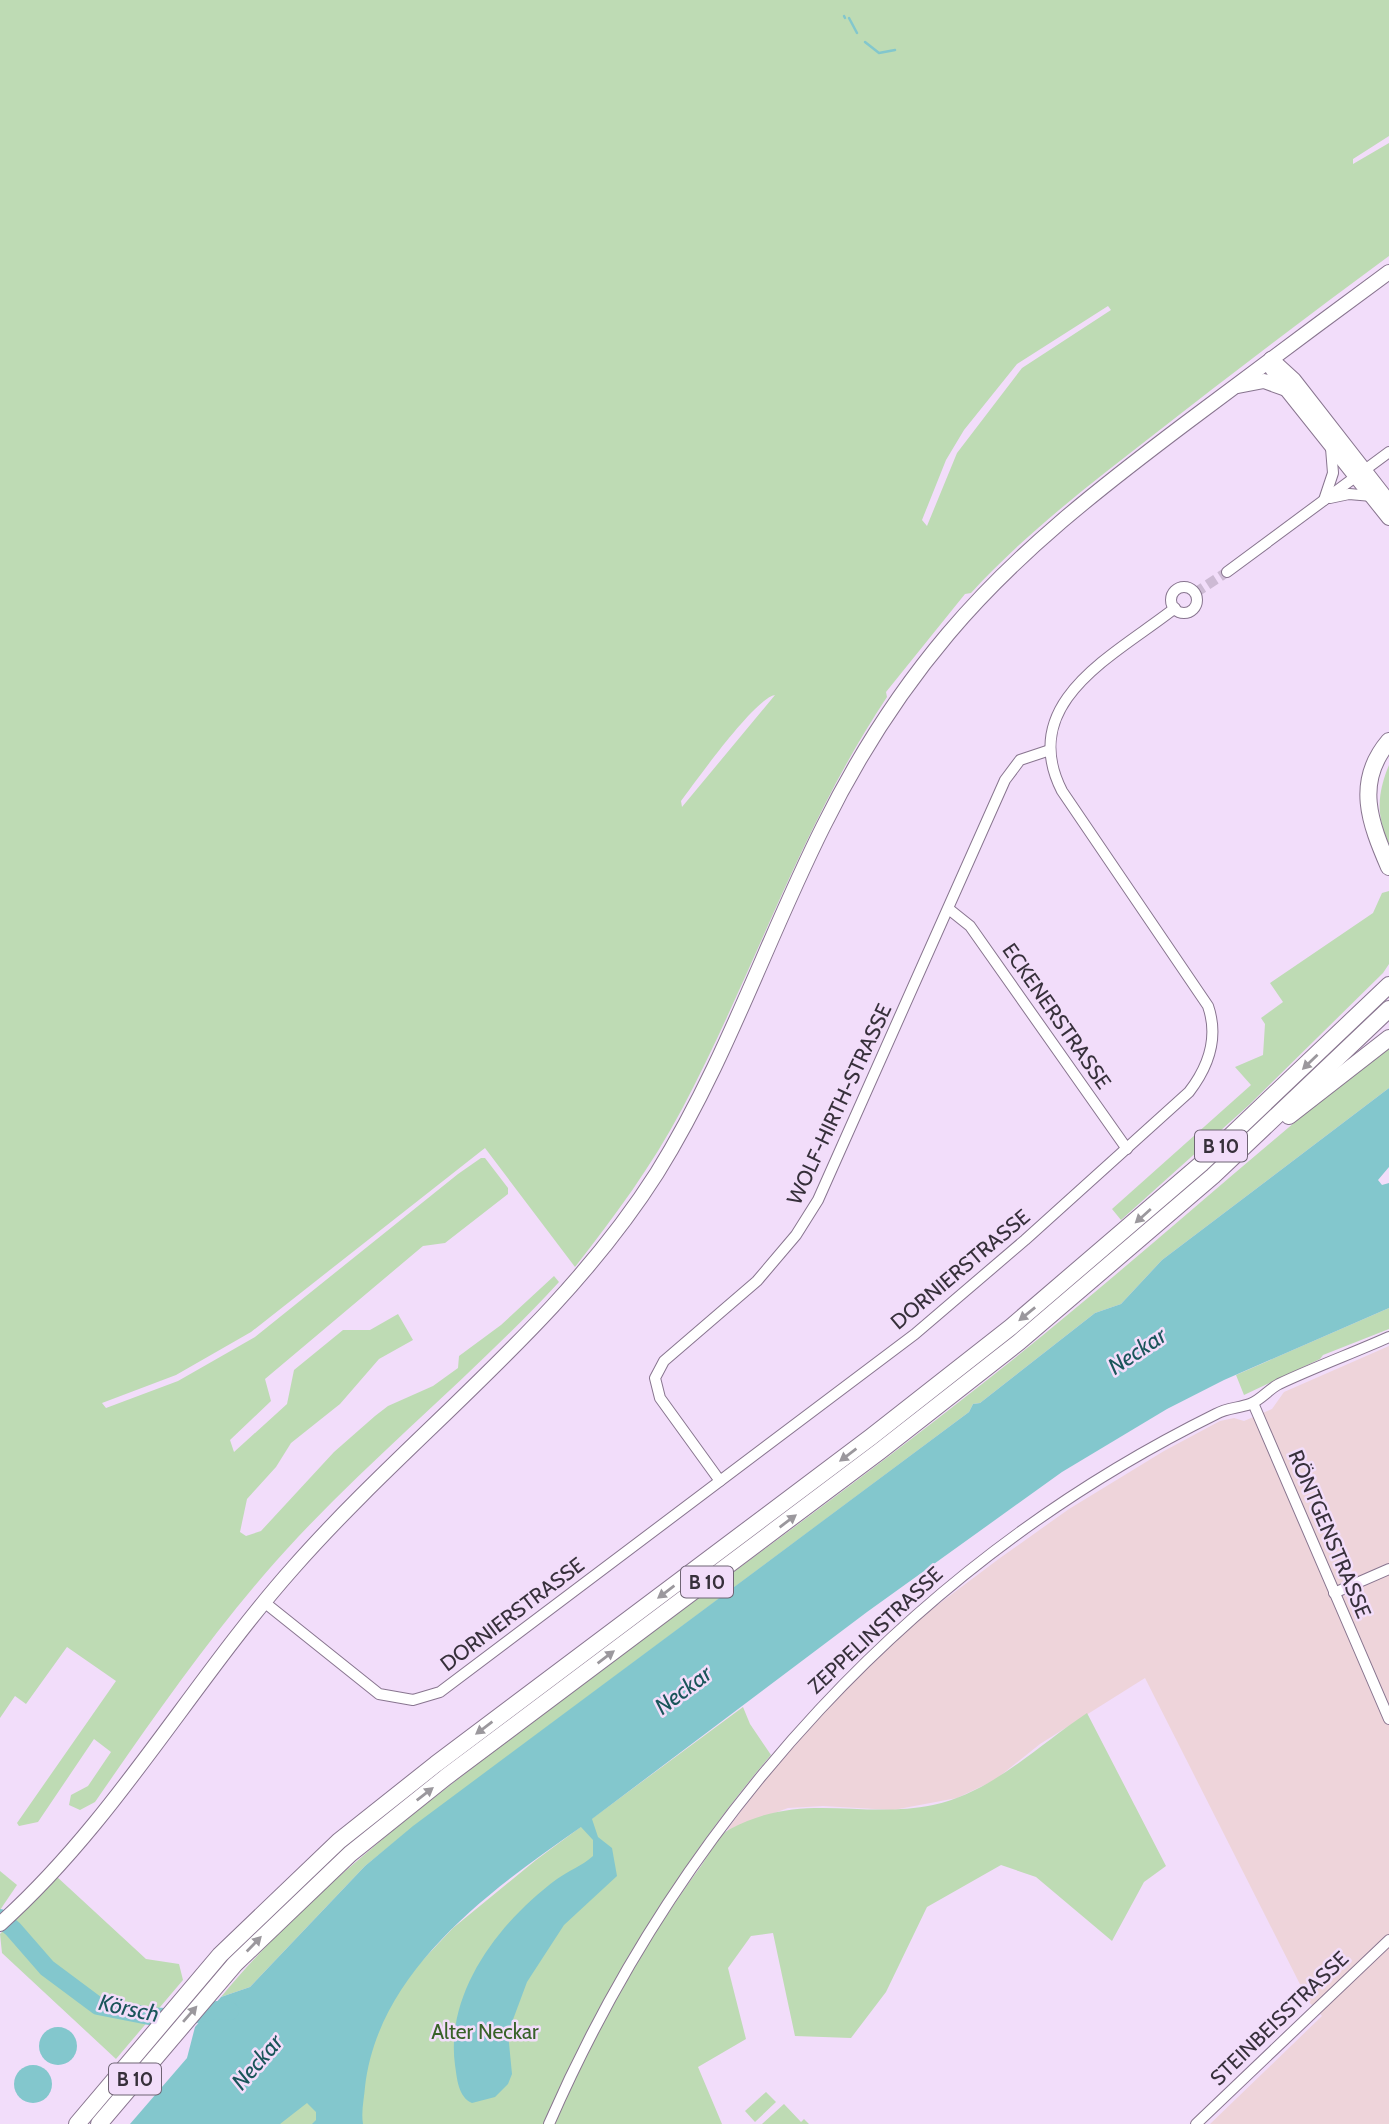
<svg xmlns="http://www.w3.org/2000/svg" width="1389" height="2124" font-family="Cabin,sans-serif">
  <rect width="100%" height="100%" fill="#f2ddfa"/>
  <path fill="#eed4da" d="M1389,1346V2124H1210L1322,2016L1309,2002L1145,1678L1040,1744L995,1780L957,1798L893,1810L823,1806L788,1808L727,1830L781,1757L877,1656L928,1612L1000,1558L1069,1509L1164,1451L1220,1421L1234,1418L1244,1421L1272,1409L1284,1392Z"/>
  <g fill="#bedbb4" fill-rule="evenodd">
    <path d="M0,0H1389V136L1353,159V164L1389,143V256C1309,315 1230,375 1152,436C1089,485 1025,534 971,593L965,594L886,692L887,697C801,826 754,973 682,1109C652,1166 614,1217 575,1267L485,1148L251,1332L176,1375L102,1403L106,1408L178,1381L255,1337L458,1174L481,1158H485L508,1188V1194L445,1243L423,1246L265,1379L271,1401L230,1440L234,1452L287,1404L294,1370L343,1330H370L398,1314L413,1340L379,1359L340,1404L291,1443L276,1467L247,1499L240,1532L246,1536L261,1531L334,1452L375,1416L388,1406L433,1386L458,1368L459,1356L501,1325L554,1276L559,1282C476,1372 382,1448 298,1537C222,1618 158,1711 95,1802L80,1810L69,1805L71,1795L88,1786L111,1752L94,1739L38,1822L19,1826L17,1823L116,1681L67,1647L26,1704L15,1696L0,1718ZM1108,306L1111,310L1022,368L957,453L927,526L922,520L946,460L964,430L1017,364ZM775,695L682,807L681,801C696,781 755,698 775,695Z"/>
    <path d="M1389,765V844C1376,816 1377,794 1389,765Z"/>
    <path d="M1389,891V964L1383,973L1249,1105L1121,1220L1112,1209L1251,1085L1235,1067L1263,1055L1265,1024L1261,1018L1283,1002L1270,983L1373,913L1382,893Z"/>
    <path d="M1389,1045V1088L1162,1260L1121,1304L1095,1313L980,1403L973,1404L969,1412L413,1827L365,1866L250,1987L221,1997C271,1936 330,1883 391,1832C584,1677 788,1537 982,1384C1121,1275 1251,1155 1389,1045Z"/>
    <path d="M1389,1308V1329L1323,1355L1320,1359L1244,1395L1236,1375Z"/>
    <path d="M743,1707L750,1724L771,1755C676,1867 604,1991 544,2124H268L453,1928L536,1860Z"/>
    <path d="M1087,1713L1166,1866L1144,1882L1112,1941L1036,1877L1001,1865L927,1907L886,1992L851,2038L795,2036L773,1933L751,1936L728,1968L746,2039L698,2067L722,2124H553C595,2033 642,1946 701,1866C709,1855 718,1835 730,1829C804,1790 859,1820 933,1805C993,1792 1037,1746 1087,1713Z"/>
    <path d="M0,1871L17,1885L0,1910Z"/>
    <path d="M56,1876L146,1959L179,1964L183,1980L116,2059L2,1953L0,1934Z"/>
    <path d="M766,2092L776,2102L755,2122L745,2111Z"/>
    <path d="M784,2104L801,2122L804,2119L809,2124H762Z"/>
  </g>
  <g fill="#83c7cd">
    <path d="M1389,1088V1167L1378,1180L1382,1185L1389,1183V1308L1224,1380L1167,1409L1062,1472L867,1612L592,1819L598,1837L612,1848L617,1876L564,1925L527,1982L508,2033L512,2074L508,2084L495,2097L472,2103C458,2097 457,2078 455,2065C445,1992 500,1921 557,1879C568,1871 582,1866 593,1856V1840L581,1827C492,1889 378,1970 365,2087C364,2099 361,2112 363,2124H312L316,2120V2112L307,2103L280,2124H130L187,2058L195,2027L221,1997L250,1987L365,1866L413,1826L969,1412L973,1404L980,1403L1095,1313L1121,1304L1162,1260Z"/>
    <circle cx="58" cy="2046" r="19"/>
    <circle cx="33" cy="2084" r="19"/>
  </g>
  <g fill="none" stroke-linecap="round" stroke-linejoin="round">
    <g stroke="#83c7cd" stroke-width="2.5">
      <path d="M844,16L845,18"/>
      <path d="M849,18L857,33"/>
      <path d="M865,42L879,53L895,50"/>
    </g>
    <path stroke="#83c7cd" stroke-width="18" d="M0,1918L13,1929L47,1968L98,2006L149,2016L178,2018L217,2010L230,2011"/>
    <path stroke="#cdbad4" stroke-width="10" stroke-dasharray="10 5" stroke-linecap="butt" d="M1195,593L1227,572"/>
    <defs>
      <g id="minor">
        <path d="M1330,498L1349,494L1372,496"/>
        <path d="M1324,500L1333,473L1331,448"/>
        <path d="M1227,572L1389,452"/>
        <circle cx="1184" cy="600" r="13"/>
        <path d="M950,910L970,926L1127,1149"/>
        <path d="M1253,1403L1389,1719"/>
        <path d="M720,1481L660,1398L655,1378L664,1361L757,1281L796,1235L818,1200L1005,780L1020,760L1050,750"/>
        <path d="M1334,1593L1389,1569"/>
        <path d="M264,1602L379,1694L413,1700L440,1692L915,1334L1025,1240L1189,1092C1209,1066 1219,1038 1208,1006L1062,791C1016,701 1117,654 1175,608"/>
        <path d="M549,2124C683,1817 914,1563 1216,1414C1226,1408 1239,1408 1250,1404C1261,1400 1269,1389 1279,1384C1315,1367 1353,1353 1389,1337"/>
        <path d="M1196,2124L1389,1940"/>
      </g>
      <g id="major">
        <path d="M1271,359V367L1279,380L1389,518"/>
        <path d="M1271,359L1294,380L1389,502"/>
        <path d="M1238,386L1264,381L1286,389"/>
        <path d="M0,1924C115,1821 191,1683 293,1568C412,1433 559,1327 657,1173C725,1064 766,941 823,827C857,758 899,692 948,634C1017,552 1101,487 1186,423C1254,372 1321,322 1389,272"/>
      </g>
      <g id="highway">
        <path d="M1389,741C1354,782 1370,823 1389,867"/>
        <path d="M1289,1116L1389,1038"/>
        <path d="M77,2124L220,1955L339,1841L436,1764L871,1437L1011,1327L1201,1164L1389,985"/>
        <path d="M99,2124L235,1964L350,1854L446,1777L880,1451L1019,1342L1213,1176L1389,1009"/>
      </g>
    </defs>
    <use href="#minor" stroke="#88758f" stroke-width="12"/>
    <use href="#major" stroke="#88758f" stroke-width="16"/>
    <use href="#highway" stroke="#88758f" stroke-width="18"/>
    <use href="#minor" stroke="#fff" stroke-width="10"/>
    <use href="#major" stroke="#fff" stroke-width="14"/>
    <use href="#highway" stroke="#fff" stroke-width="16"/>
  </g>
  <defs><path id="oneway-solid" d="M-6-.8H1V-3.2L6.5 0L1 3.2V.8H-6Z" transform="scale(1.75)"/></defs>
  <g fill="#9b989d">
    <use href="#oneway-solid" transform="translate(1310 1062) rotate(136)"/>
    <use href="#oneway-solid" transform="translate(1143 1216) rotate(138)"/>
    <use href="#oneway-solid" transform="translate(1027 1314) rotate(141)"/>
    <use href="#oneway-solid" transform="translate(848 1455) rotate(143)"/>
    <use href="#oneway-solid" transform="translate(788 1521) rotate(-37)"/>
    <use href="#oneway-solid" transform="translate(666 1592) rotate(143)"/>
    <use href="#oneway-solid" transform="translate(606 1657) rotate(-37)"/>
    <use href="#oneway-solid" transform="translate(484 1728) rotate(143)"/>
    <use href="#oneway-solid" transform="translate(425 1794) rotate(-38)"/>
    <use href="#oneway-solid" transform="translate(254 1944) rotate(-46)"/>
    <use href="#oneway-solid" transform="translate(190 2014) rotate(-49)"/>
  </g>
  <g text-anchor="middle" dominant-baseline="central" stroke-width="5" stroke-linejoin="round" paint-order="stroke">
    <g fill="#f2ddfa" stroke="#6f6474" stroke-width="2">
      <rect x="1195" y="1130.5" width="52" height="31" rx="5"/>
      <rect x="681" y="1566.5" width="52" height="31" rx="5"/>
      <rect x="109" y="2063.5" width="52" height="31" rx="5"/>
    </g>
    <g font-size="19" font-weight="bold" fill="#37303b">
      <text x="1221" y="1146">B 10</text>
      <text x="707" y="1582">B 10</text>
      <text x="135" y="2079">B 10</text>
    </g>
    <g font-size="21" fill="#37303b" stroke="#f2ddfa">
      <text transform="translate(1057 1016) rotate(55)">ECKENERSTRASSE</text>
      <text transform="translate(839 1104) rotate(-65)">WOLF-HIRTH-STRASSE</text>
      <text transform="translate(960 1269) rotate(-40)">DORNIERSTRASSE</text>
      <text transform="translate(1330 1534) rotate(67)">RÖNTGENSTRASSE</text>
      <text transform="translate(512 1614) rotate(-37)">DORNIERSTRASSE</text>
      <text transform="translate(875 1630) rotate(-43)">ZEPPELINSTRASSE</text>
      <text transform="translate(1279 2018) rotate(-44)">STEINBEISSTRASSE</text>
    </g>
    <g font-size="21" fill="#386228" stroke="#f2ddfa">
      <text x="485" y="2031">Alter Neckar</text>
    </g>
    <g font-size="23" font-style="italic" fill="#1a555a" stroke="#f2ddfa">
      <text transform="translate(1137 1351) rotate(-34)">Neckar</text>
      <text transform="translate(683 1690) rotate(-37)">Neckar</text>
      <text transform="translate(129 2008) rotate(12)">Körsch</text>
      <text transform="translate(257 2062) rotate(-49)">Neckar</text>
    </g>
  </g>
</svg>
